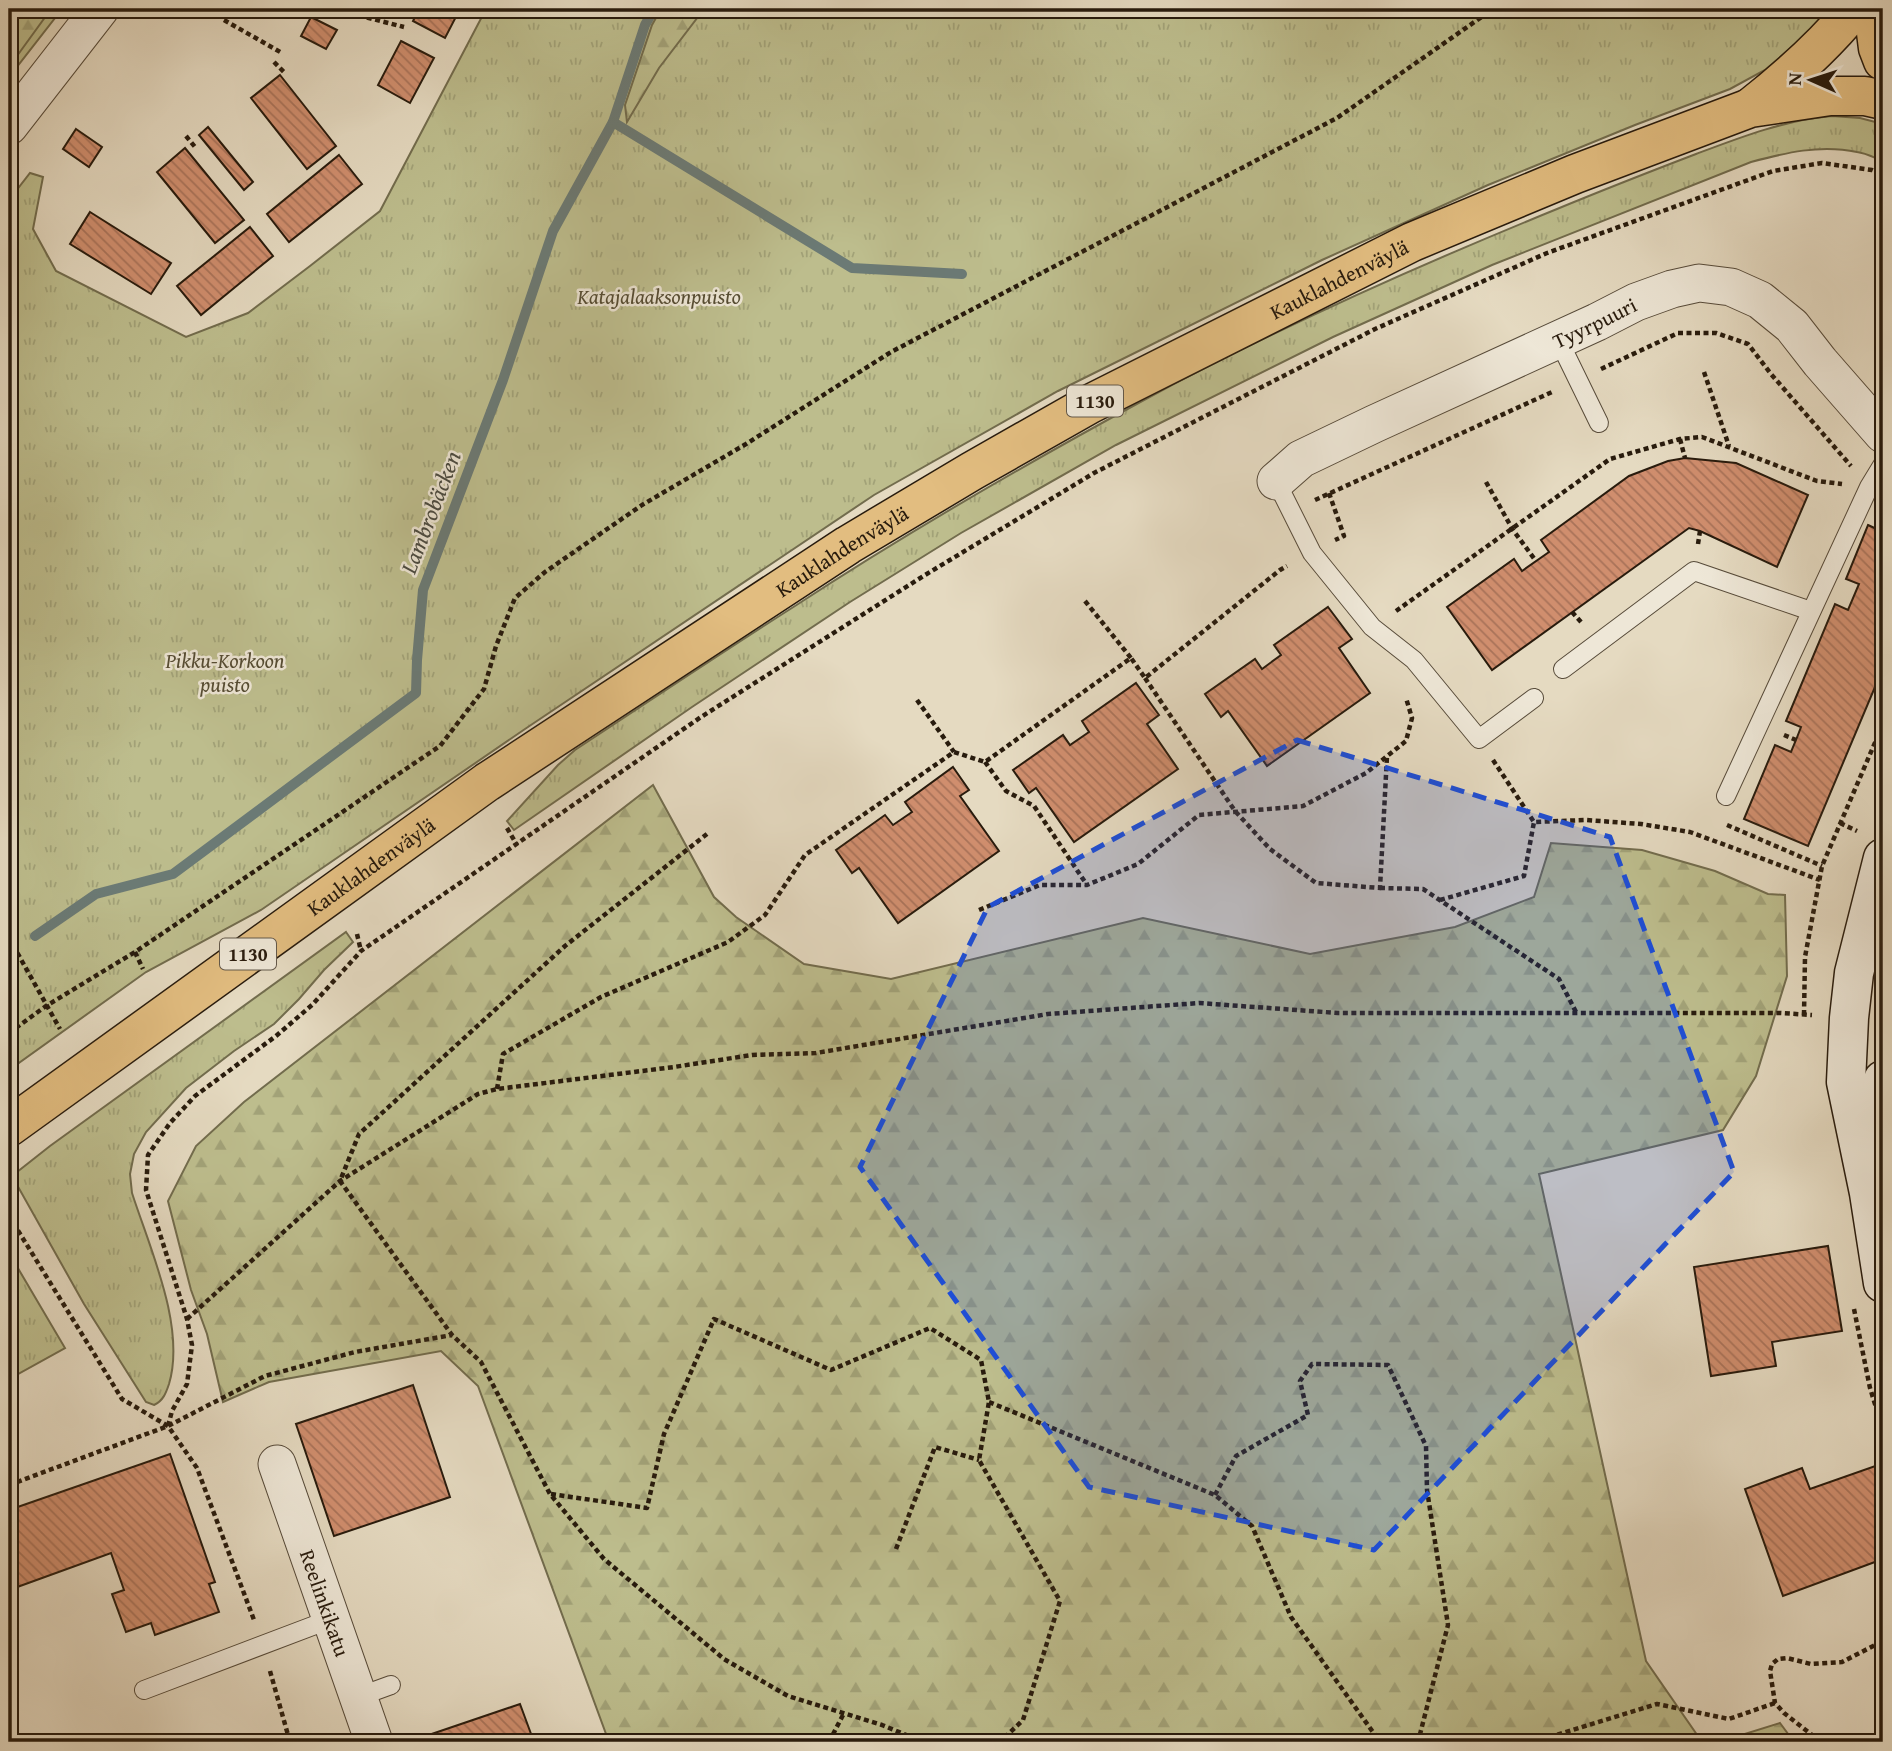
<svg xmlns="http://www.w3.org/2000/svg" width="1892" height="1751" font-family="'Gentium Book Plus',serif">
  <defs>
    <pattern id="grass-tufts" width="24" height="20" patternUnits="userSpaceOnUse" patternTransform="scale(1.75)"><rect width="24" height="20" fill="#bdbd8d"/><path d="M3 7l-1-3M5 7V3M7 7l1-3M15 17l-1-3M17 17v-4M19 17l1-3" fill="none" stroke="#a2a278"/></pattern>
    <pattern id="forest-firs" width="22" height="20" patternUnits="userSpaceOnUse" patternTransform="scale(1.75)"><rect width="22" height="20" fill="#bdbd8d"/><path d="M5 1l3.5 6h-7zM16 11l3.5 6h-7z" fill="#a2a278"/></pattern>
    <pattern id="building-back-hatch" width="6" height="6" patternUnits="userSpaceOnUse" patternTransform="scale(1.75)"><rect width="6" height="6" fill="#d08e6e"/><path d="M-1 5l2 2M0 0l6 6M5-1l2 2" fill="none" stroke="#a97359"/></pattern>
  </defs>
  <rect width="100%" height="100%" fill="#e5dac1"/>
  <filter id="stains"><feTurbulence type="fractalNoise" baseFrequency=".00286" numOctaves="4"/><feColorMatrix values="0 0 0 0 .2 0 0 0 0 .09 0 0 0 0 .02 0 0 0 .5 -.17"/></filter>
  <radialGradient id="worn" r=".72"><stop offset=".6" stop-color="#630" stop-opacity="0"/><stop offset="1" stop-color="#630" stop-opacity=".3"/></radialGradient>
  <g fill="url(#grass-tufts)" stroke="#726c4d" stroke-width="2">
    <path d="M9,9H62L9,77Z"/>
    <path d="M486,9H1828L1812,30L1765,70L1730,89L1635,125L1488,185L1322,260L1058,391L874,495L525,729L261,910L146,972L9,1070V200L30,173L43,177L33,229L56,271L186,337L248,313L310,266L380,211Z"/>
    <path d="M1832,116L1860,118L1883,124V161C1875,158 1866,153 1857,152C1820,144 1785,153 1751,162L1492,265L1333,337L1116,445L961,533L850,602L692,707L514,830L507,821L558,765L575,750C648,702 721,653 795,606C908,532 1026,464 1144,400C1277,328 1417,266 1557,209C1603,190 1649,172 1696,154C1741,137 1785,120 1832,116Z"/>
    <path d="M346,932L353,942L324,970L299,999L274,1024L234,1051L186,1088L146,1132L134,1154L130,1174L132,1193C150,1249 186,1327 169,1384C166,1393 163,1401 154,1405L146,1402L84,1304L12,1176L50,1146Z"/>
    <path d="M9,1253L65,1348L9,1379Z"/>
  </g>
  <g fill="url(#forest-firs)" stroke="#726c4d" stroke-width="2">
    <path d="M9,9H51L9,67Z"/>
    <path d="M661,9H704L659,68L627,122L625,105L652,25Z"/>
    <path d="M653,785L714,897L736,917L804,964L891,979L1143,918L1310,954L1455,927L1534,897L1551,843L1642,850L1715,871L1768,894L1785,895L1787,976L1756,1076L1723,1130L1539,1174L1646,1661L1702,1742H609L478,1386L441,1351L269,1382L223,1402L207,1334L191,1290L168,1201L196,1146L244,1102Z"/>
    <path d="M1780,1723L1794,1742H1719Z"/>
  </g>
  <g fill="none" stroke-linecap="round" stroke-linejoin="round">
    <g stroke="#6b7a75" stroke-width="10">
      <path d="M613,122L852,268L962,274"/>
      <path d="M35,936L96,894L173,874L416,693L417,660L423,590L503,380L553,231L613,122L645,25L654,9"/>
    </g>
  </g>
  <g fill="url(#building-back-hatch)" stroke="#281b0d" stroke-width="2">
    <path d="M419,9H460L445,38L413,21Z"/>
    <path d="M311,17L337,30L326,49L301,36Z"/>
    <path d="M401,41L434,58L410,103L378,85Z"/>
    <path d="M280,75L336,146L307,169L251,98Z"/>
    <path d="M208,127L253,182L244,190L199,135Z"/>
    <path d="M76,129L102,147L89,167L63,149Z"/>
    <path d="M185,148L244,220L215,243L157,172Z"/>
    <path d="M339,155L362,184L289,242L267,214Z"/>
    <path d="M90,212L171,263L151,294L70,244Z"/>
    <path d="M250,227L273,256L201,315L177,286Z"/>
    <path d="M1685,458L1736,463L1808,495L1777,567L1700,531L1689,528L1492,670L1447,607L1514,559L1522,571L1549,552L1541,540L1629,476L1668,461Z"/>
    <path d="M1868,525L1883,532V668L1808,846L1744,819L1775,745L1791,752L1796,740L1801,727L1786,721L1835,604L1848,610L1859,584L1846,579Z"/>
    <path d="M1328,607L1352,639L1339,648L1370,693L1267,766L1228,711L1221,717L1205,694L1255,659L1262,669L1281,655L1274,645Z"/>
    <path d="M1136,683L1159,715L1147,724L1178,769L1074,842L1036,788L1029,793L1013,770L1063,735L1070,745L1089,732L1082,721Z"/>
    <path d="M953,767L969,790L960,796L999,851L898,923L859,868L852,873L836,850L885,815L893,825L912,812L905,802Z"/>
    <path d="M1828,1246L1842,1331L1772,1342L1776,1366L1711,1376L1694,1267Z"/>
    <path d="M413,1385L450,1497L334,1536L296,1424Z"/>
    <path d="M170,1454L215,1582L209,1584L219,1612L155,1635L151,1623L126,1632L112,1594L124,1590L111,1553L9,1590V1510Z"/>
    <path d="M1881,1464L1883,1470V1559L1783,1596L1745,1489L1802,1468L1810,1489Z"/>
    <path d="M520,1704L534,1742H408L411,1741Z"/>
  </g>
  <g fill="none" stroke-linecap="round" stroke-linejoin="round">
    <defs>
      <g id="lane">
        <path d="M1558,339L1599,423"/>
        <path d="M1276,481L1312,553L1372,627L1414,660L1479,739L1534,698"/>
        <path d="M1563,669L1694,571L1811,611"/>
        <path d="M1726,796L1869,487L1883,464"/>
        <path d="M144,1690L331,1619"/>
        <path d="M358,1697L391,1685"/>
      </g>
      <g id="street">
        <path d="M9,126L100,9"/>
        <path id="s1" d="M1276,481L1301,459L1374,424L1597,322L1636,302L1672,289L1699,283L1731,287L1760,300L1792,326L1820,362L1883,434"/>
        <path id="s2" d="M277,1464L374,1742"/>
      </g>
      <g id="secondary">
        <path d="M1883,858L1854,973L1849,1018L1846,1082L1869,1193L1883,1283"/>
        <path d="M1873,1163L1883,1080"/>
      </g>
      <g id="primary">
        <path d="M1873,9L1878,48L1883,61"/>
        <path d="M1751,107C1789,77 1824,46 1854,9"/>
        <path id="s3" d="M9,1127L487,782L848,545L972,471L1090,404L1412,242L1575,174L1750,108L1830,96H1865L1883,100"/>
      </g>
    </defs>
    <use href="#lane" stroke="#574b3a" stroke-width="20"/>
    <use href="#street" stroke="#574b3a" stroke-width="39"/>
    <use href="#secondary" stroke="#281b0d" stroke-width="41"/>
    <use href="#primary" stroke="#281b0d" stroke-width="41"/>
    <g stroke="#281b0d" stroke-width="4.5" stroke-dasharray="5 3.5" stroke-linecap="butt">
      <path d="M334,9L404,27"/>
      <path d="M224,20L282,53"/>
      <path d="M274,62L284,72"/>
      <path d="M186,136L195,147"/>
      <path d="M1601,369L1678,333H1716L1748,344L1771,374L1851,466"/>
      <path d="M1704,372L1729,446"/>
      <path d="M1680,439L1685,458"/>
      <path d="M1486,482L1513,530L1536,561"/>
      <path d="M1329,493L1344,536L1335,540"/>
      <path d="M1315,500L1552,392"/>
      <path d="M1698,544L1700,531"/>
      <path d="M1085,601L1131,658"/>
      <path d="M1396,611L1610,459L1680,439L1702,437L1817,481L1842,484"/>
      <path d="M1572,612L1581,622"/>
      <path d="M1145,678L1235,811L1270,849L1316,883L1380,888L1387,756"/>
      <path d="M917,700L954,752"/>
      <path d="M1784,735L1796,740"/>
      <path d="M1493,760L1534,822L1586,820L1641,824L1690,832L1820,880"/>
      <path d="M985,762L1006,791L1034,806L1087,885"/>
      <path d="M1840,823L1857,831"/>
      <path d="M1727,825L1822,866"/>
      <path d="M507,828L517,845"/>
      <path d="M707,834L565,946L359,1134L340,1181L452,1335L481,1362L550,1494L604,1559L724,1659L788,1696L882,1725L923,1742"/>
      <path d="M1380,888L1423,889L1559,979L1576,1012"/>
      <path d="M1440,900L1524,876L1534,822"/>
      <path d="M979,910L1040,885H1087L1138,864L1199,815L1303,806L1366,773L1406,741L1412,718L1406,698"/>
      <path d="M357,934L361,951"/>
      <path d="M9,938L60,1029"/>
      <path d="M135,952L143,969"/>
      <path d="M1804,1015L1805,957L1822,866L1883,724"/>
      <path d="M9,1033L46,1006L135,952L440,746L484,689L496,646L515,598L545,572L642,505L746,444L891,352L1337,118L1493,9"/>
      <path d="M497,1089L503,1054L601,997L728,942L765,915L805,855L954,752L985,762L1131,658L1145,678L1280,570L1287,566"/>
      <path d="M9,1216L122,1399L168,1426L197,1468L254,1620"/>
      <path d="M1854,1309L1870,1388L1883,1430"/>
      <path d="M187,1319L340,1181L478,1094L497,1089L674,1067L752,1055L816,1053L1048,1014L1199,1003L1338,1013H1780L1812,1015"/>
      <path d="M989,1402L1215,1495L1252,1526L1291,1617L1380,1742"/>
      <path d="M168,1426L172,1411L187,1384L192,1345L187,1319L146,1190L148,1155L170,1123L195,1096L276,1036L312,1005L361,951L701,717L925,575L1094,473L1375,329L1547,253L1773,171L1822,163L1872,170L1883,175"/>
      <path d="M9,1485L168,1426L265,1376L355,1352L452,1335"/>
      <path d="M551,1494L647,1508L664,1434L714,1319L831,1370L930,1328L981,1360L989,1402L979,1460L1060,1601L1023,1720L1000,1742"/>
      <path d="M1215,1495L1236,1456L1308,1415L1300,1381L1312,1364L1388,1365L1426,1446L1427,1490L1448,1625L1418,1742"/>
      <path d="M896,1549L935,1447L979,1460"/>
      <path d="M270,1671L290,1742"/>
      <path d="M829,1742L844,1713"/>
      <path d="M1533,1742L1657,1704L1729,1719L1775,1703"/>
      <path d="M1821,1742L1784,1713L1775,1703L1770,1671L1772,1664L1778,1659L1787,1658L1811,1664L1842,1662L1883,1641"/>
    </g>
    <use href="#lane" stroke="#eee7d7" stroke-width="18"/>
    <use href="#street" stroke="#eee7d7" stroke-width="37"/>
    <use href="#secondary" stroke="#eee7d7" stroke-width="38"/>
    <use href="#primary" stroke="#e2bd80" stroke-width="38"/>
  </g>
  <path fill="#1d4ed8" fill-opacity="0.2" stroke="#1d4ed8" stroke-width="5" stroke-dasharray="14 9" stroke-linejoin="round" d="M1297,740L1610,837L1734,1172L1374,1550L1089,1487L860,1167L988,907Z"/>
  <g text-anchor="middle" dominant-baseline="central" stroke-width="5" stroke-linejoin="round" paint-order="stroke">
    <g fill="#eee7d7" stroke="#63584a" stroke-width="2">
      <rect x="1067" y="385.5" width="56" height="31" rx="5"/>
      <rect x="220" y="938.5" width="56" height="31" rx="5"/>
    </g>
    <g font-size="19" font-weight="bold" fill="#281b0d">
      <text x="1095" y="401">1130</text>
      <text x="248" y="954">1130</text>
    </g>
    <g font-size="21" fill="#281b0d" stroke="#eee7d7">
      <text stroke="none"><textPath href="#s3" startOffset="1580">Kauklahdenväylä</textPath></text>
      <text stroke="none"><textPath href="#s1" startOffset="357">Tyyrpuuri</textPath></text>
      <text stroke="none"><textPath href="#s3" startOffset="1013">Kauklahdenväylä</textPath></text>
      <text stroke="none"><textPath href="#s3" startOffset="446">Kauklahdenväylä</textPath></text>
      <text stroke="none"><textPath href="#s2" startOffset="147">Reelinkikatu</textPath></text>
    </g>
    <g font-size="21" font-style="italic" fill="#554c33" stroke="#eee7d7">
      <text x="659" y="296">Katajalaaksonpuisto</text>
      <text x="225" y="660">Pikku-Korkoon<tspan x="225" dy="24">puisto</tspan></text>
    </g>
    <g font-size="23" font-style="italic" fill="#4a4a41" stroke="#eee7d7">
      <text transform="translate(430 512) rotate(-69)">Lambrobäcken</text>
    </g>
  </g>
  <rect width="1892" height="1751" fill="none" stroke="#e5dac1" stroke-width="35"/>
  <rect x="10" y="10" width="1871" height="1730" fill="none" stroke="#281b0d" stroke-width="3.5"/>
  <rect x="18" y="18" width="1857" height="1716" fill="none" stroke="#281b0d" stroke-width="2"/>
  <g transform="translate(1811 80) rotate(273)" stroke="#eee7d7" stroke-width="5" paint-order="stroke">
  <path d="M0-5L12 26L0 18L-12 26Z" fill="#281b0d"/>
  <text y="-10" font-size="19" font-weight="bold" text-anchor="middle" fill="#281b0d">N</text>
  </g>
  <rect width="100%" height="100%" filter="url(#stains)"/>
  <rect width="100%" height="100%" fill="url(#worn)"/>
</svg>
